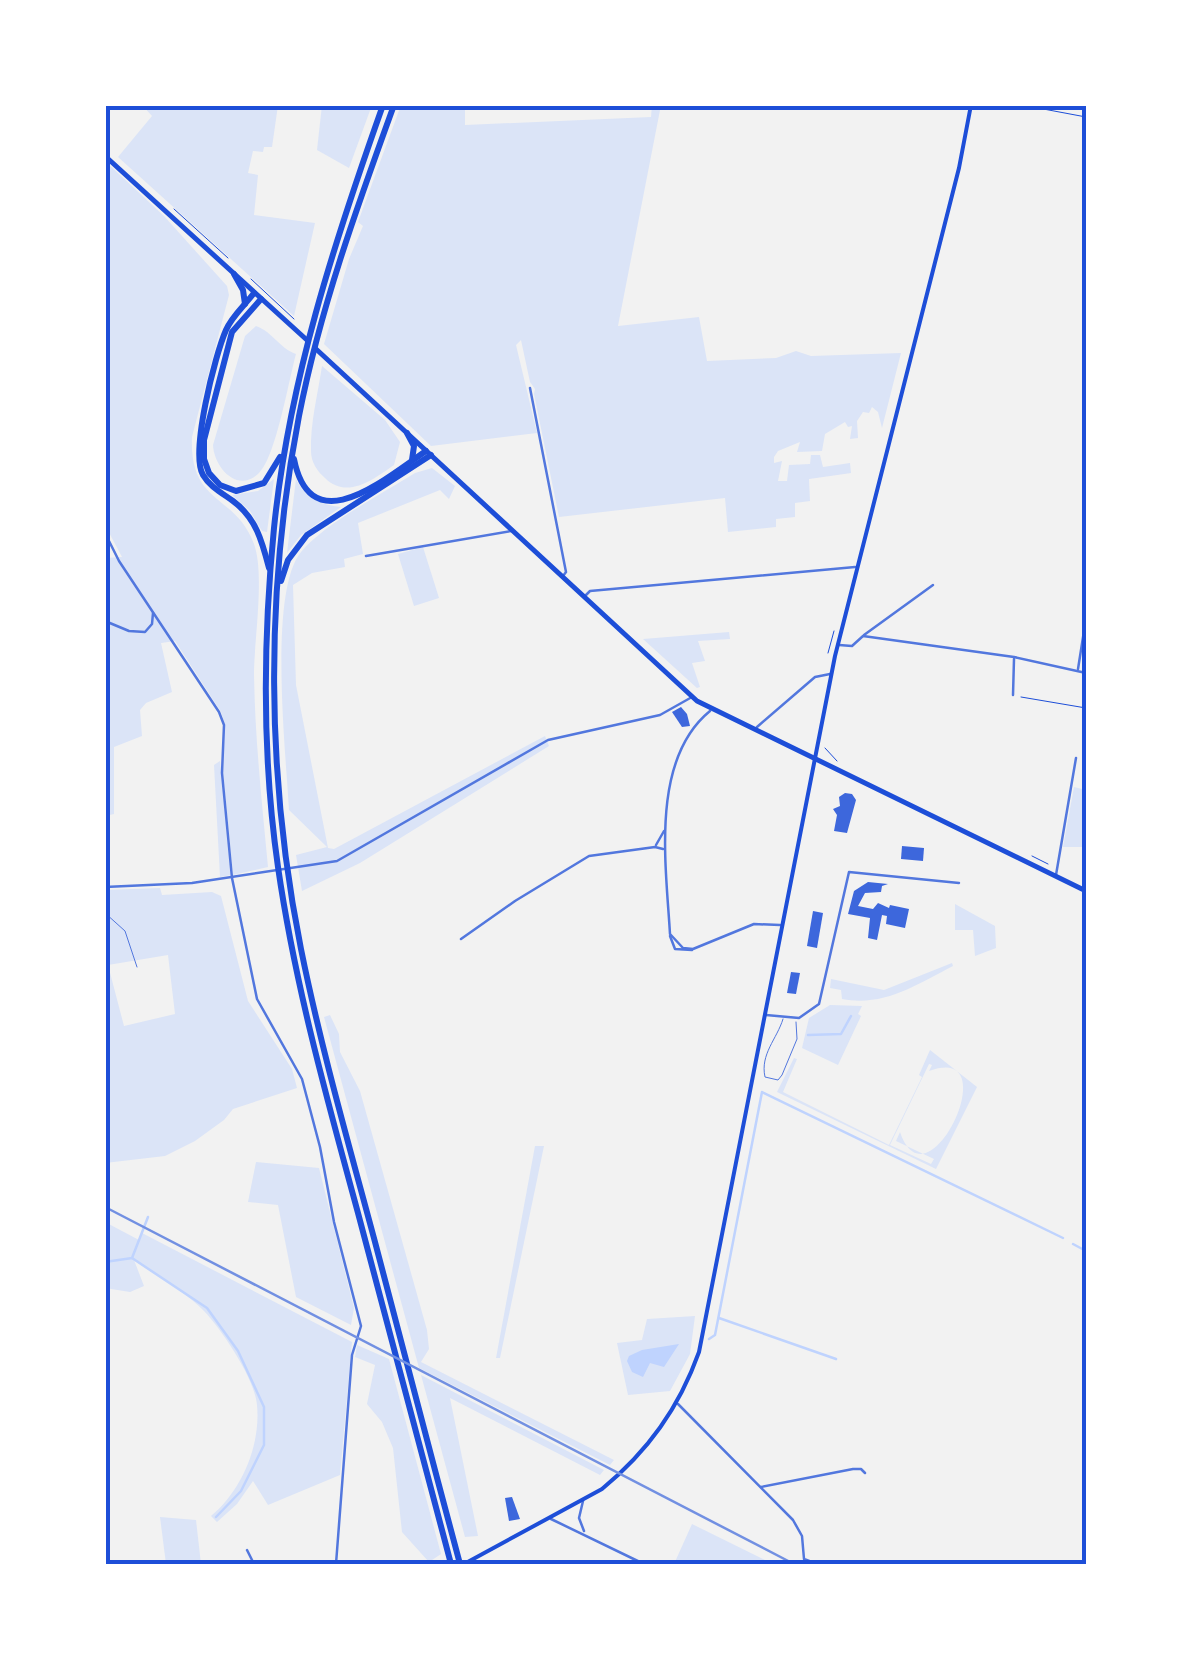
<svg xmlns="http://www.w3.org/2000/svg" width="1191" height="1669" font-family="Manrope,sans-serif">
  <rect width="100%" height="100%" fill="#f2f2f2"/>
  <g fill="#dbe4f7" fill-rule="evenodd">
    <path d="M142,105H278L272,147H264L263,152L253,151L248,173L258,175L254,215L315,223L294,316L118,157L152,116Z"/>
    <path d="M322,105H372L349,168L317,150Z"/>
    <path d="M401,105H465V125L651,117L652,105H661L618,326L699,317L707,361L776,358L796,351L811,356L901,353L882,428L878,412L872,407L869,413L863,412L857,421L858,438L850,439L852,426L848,427L845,422L825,434L822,451L797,452L800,442L778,451L774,457V463L782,461L778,481H787L789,465L810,464L811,455H820L823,467L850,463L851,473L809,479L810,501L795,503V517L776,519V527L728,532L725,498L559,517L534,394L535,389L530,382L521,340L516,345L537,433L431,446L324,344L349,259L363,226L358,222Z"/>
    <path d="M105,161L164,216L227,286L229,295L192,437C189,505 235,493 254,544C265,574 254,641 254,675C255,739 262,803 268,867L233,875L223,772L225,725L221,712L175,641L161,643L172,692L146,703L140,710L142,736L114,747V814L105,816V558L122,557L105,525Z"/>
    <path d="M256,326C273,332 279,348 296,354C289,379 276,457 259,473C238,494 214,468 213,445L245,336Z"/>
    <path d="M322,366L385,420L400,442L394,465C374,479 347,500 325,478C317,471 311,462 311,451C310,424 318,393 322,366Z"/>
    <path d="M432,468L455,486L449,499L440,490L358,523L363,554L344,559L345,567L312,573L293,585L296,685L328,848L334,849L545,736L549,746L360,863L302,891L296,855L327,847L289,810C286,754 268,592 301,552C325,523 382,494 415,473Z"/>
    <path d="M274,479L267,532L262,531L250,511L232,495L258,491Z"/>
    <path d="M296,479C305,498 321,505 341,507L301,535L287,553Z"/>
    <path d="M423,547L439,598L414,606L398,554Z"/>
    <path d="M729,632L730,639L698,641L705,661L692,663L700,687L697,688L643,639Z"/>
    <path d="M220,761L231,875L220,877L214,765Z"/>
    <path d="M1074,787L1086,790V847H1063Z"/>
    <path d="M160,888L162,895L212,892L221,896L248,1001L292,1069L297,1088L233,1109L224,1120L195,1141L165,1156L105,1163V890ZM168,955L175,1014L124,1026L108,965Z"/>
    <path d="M955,904L995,926L996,948L975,956L973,930H955Z"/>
    <path d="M952,963L953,966C916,985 884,1007 842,999L841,990L830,988L831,979L884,990Z"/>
    <path d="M830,1005L862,1006L858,1014L861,1016L838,1065L802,1048L809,1018Z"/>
    <path d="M330,1015L339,1034L340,1052L360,1091L427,1330L429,1349L421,1362L614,1460L610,1465L419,1368L324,1017Z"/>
    <path d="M930,1050L977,1087L936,1169L777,1092L794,1058L797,1059L783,1092L889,1145L922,1077L919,1075ZM929,1064L932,1065L929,1071C1009,1041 927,1213 900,1132L896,1141L934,1159L931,1164L890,1145Z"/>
    <path d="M535,1146H544L500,1358H496Z"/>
    <path d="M256,1162L319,1168L354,1308L351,1325L296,1297L278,1205L248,1202Z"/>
    <path d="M105,1222L139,1240L142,1233L352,1342L340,1475L268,1505L253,1481L237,1504L217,1522L211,1516C241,1491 261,1446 257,1405C255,1379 222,1330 204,1311C185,1291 156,1276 134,1260L144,1286L130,1292L105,1288Z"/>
    <path d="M695,1316L690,1354L670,1391L628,1395L617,1343L642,1340L647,1319Z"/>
    <path d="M357,1345L389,1359L441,1554L429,1562L402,1532L393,1448L382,1422L367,1404L375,1365L355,1357Z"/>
    <path d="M421,1375L604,1470L600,1475L450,1398L478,1536L465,1537Z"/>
    <path d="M160,1517L196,1520L201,1564H166Z"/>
    <path d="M692,1524L773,1564H674Z"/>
  </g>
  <path fill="#bfd3fe" d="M679,1344L664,1367L650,1363L643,1377L632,1372L627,1361L629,1356L642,1350Z"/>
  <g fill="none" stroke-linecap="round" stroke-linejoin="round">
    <g stroke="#bfd3fe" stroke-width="2.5">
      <path d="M808,1035L841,1034L851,1016"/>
      <path d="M1073,1244L1086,1251"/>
      <path d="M132,1258L207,1308L238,1351L264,1407V1445L241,1491L216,1517"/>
      <path d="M105,1262L132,1258L148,1217"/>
      <path d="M719,1318L836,1359"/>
      <path d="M709,1339L715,1335L762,1092L1063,1238"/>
    </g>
  </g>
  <g fill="#3d67dc">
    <path d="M681,707L687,714L690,726L682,727L672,712Z"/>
    <path d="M845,793L852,794L856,800L847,833L834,831L837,815L833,809L840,806L839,797Z"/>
    <path d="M902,846L924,848L923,861L901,859Z"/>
    <path d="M868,882L888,884L882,886L881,892L865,893L858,906L873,909L878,903L889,908L890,905L909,909L905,928L886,924L887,916L882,915L877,940L868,938L870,918L848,914L854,891Z"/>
    <path d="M813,911L823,913L817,948L807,946Z"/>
    <path d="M791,972L800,973L796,994L787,993Z"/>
    <path d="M512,1497L520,1519L509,1521L505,1498Z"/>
  </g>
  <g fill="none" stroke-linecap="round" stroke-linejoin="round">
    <g stroke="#1d4ed8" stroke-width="1">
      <path d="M1022,105L1086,117"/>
      <path d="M174,209L228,258"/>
      <path d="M251,279L294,319"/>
      <path d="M828,653L834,631"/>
      <path d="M1021,697L1086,708"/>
      <path d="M825,748L837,761"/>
      <path d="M1032,856L1048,864"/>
    </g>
    <g stroke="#5277de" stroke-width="1">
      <path d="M105,913L125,931L137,967"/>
      <path d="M783,1019C777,1039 760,1054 765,1077L778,1080L782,1075L797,1039L796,1022"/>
    </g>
    <g stroke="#5277de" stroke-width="2.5">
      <path d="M530,388L566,572L563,576"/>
      <path d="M105,533L119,561L219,712L224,725L222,773L232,878L257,999L302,1079L320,1147L334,1222L361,1326L352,1355L336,1564"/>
      <path d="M366,556L511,531"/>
      <path d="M586,595L590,591L855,567"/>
      <path d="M105,621L129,631L145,632L152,624L153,613"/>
      <path d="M864,635L933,585"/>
      <path d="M839,645L852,646L863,636L1014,657L1086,673"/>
      <path d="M1078,669L1084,631"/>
      <path d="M1013,695L1014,659"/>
      <path d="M710,711C650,760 666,865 670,934L683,948L693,949L754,924L780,925"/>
      <path d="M757,727L815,677L830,674"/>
      <path d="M656,845L664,831"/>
      <path d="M1056,875L1076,758"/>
      <path d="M105,887L192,883L337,861L548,740L660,715L692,697"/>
      <path d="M670,936L675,949L692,950"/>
      <path d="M461,939L515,901L589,856L655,847L663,849"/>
      <path d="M766,1015L799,1018L819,1004L849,872L959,883"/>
      <path d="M678,1404L793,1520L802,1536L804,1559L817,1564"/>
      <path d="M761,1487L853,1469H861L865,1473"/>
      <path d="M583,1501L579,1518L584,1531"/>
      <path d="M551,1519L644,1564"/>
      <path d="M247,1550L254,1564"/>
    </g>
    <path stroke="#1d4ed8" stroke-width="4" d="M464,1564L602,1489C648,1451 679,1408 699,1352L835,656L959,168L971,105"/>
    <g stroke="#1d4ed8" stroke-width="5">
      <path d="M105,156L308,341"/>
      <path d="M316,349L697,701L1086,891"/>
    </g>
    <g stroke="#1d4ed8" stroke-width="6">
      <path d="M383,105C334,243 289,381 274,528C263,640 262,756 278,867C295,985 327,1099 358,1213C389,1330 420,1447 451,1564"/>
      <path d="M394,105C357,207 320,309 299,416C265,591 266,775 301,949C321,1048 349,1145 375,1242C404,1350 431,1457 460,1564"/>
      <path d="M234,274L243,290L245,304"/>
      <path d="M254,293C245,305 232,316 226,330C215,355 190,453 203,475C210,487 222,493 233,501C256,518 262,541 269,568"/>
      <path d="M261,299L232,332L204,440V459L209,473L220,485L236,491L264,483L280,457"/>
      <path d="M407,433L414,446L412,460"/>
      <path d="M294,459C311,544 386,478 426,451"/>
      <path d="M281,581L288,560L307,535L431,455"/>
    </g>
    <path stroke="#7290e2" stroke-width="2.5" d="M105,1207L794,1564"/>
  </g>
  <rect width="1191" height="1669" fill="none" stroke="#ffffff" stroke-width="215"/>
  <rect x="108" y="108" width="976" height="1454" fill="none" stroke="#1d4ed8" stroke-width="4"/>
</svg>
